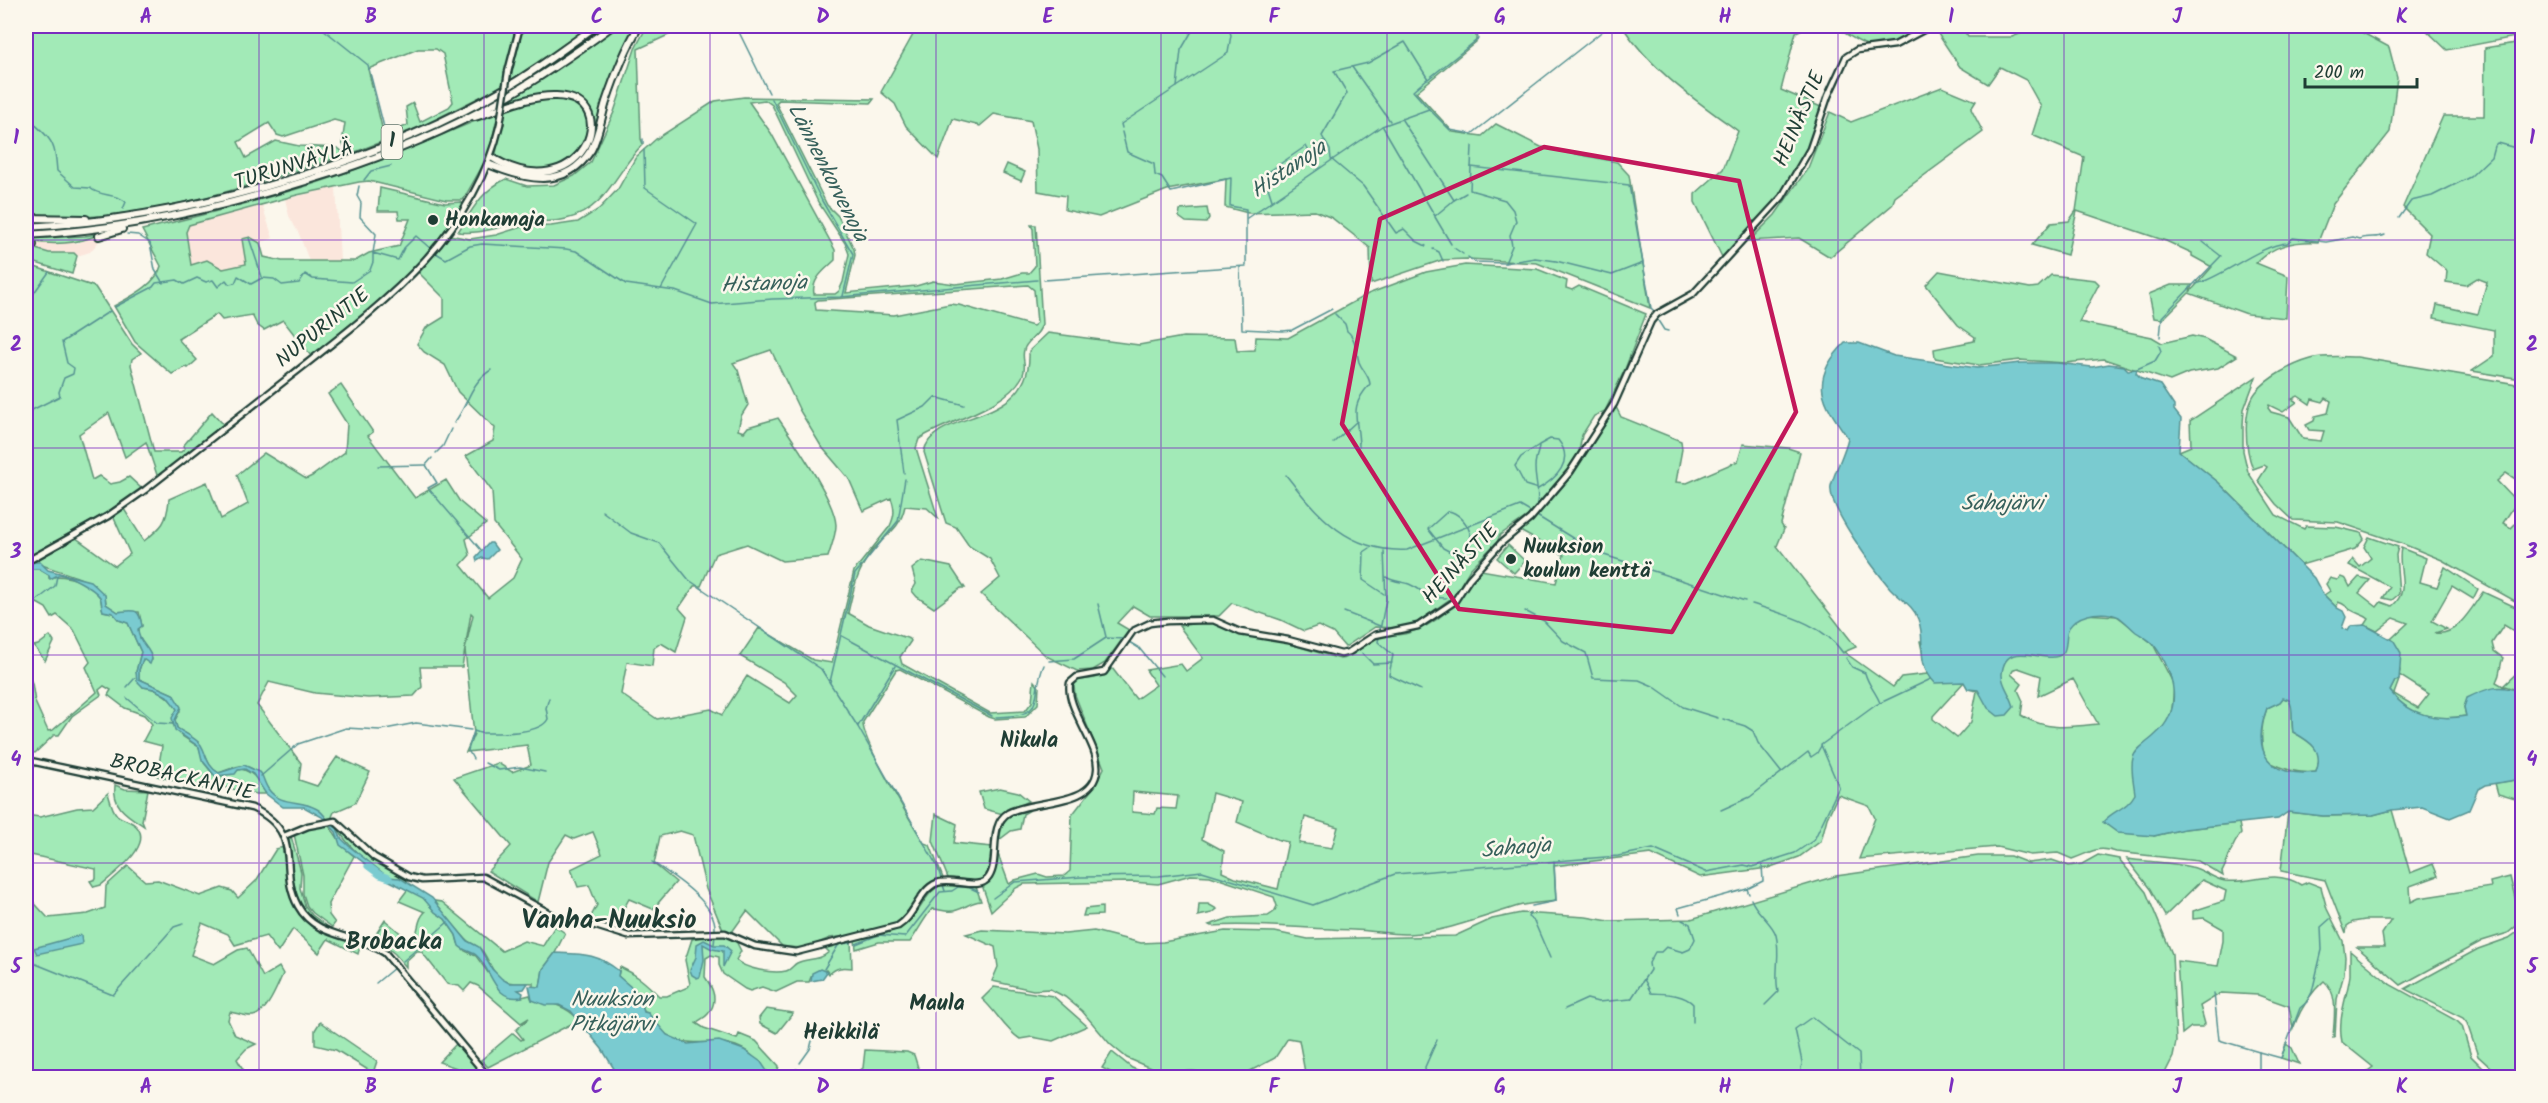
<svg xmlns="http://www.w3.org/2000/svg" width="2548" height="1103" font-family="Kalam,sans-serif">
  <rect width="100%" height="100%" fill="#fbf7ec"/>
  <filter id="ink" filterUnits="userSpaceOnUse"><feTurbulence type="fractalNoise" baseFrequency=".0167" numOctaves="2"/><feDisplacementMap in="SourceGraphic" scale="12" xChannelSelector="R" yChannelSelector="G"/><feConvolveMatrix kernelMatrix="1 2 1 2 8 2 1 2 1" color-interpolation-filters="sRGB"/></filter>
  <g filter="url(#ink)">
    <g fill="#fbe6dc">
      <path d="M336,187L340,261H309L299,234L289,216L285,199Z"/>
      <path d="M262,205L273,238L260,243L250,237L246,264L223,269L207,260L191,265L186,232L189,225Z"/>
      <path d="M98,234L101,239L90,252L77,256L67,252L49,253L33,247L34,243H78Z"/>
    </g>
    <g fill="#a2eab7" stroke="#609476" stroke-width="1.5" fill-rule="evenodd">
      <path d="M26,26H517L504,85L422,126L350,154L342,143L345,123L334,120L283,137L277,135L269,123L238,142L246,158L276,141L299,146L338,148L346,155C260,182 172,213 81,217C63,217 44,216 26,216ZM418,49H436L443,54L453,102L449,107L420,122L413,103L406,107L408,125L384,136L368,69Z"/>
      <path d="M523,26H590L510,81Z"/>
      <path d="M618,26H638L588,151C554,187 535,179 493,164C507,163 524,178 547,174C578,169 607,138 584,109C577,100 572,96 561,95C539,92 514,103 493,109L552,73Z"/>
      <path d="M647,26H688L638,49L641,139L643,144C617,169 607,210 566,219C551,223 536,220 521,223C498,226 481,235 458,232C472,210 482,190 506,179L527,186L554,185L574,176L591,162L614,112L635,49Z"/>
      <path d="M918,26H1473L1476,29V42L1416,92L1453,132L1482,136L1496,124L1541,147L1617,162L1629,175L1650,308L1537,263L1468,259L1442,260L1371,284L1370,248L1332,218L1315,211L1248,213L1225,207L1226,179L1167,190L1099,217L1065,210L1066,196L1038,191L1037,149L1031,121L994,114L980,126L953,119L938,159L906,126L895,104L881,92Z"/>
      <path d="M1622,26H1809L1796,32L1781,90L1821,107L1808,146L1779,196L1723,259L1695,202V194L1723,169L1738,131C1695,100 1651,70 1622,26Z"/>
      <path d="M1833,26H1924C1908,35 1887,50 1867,45C1856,42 1843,31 1833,26Z"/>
      <path d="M1937,26H1961L1968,37H2012L2040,26H2353L2352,27L2389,47L2397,78L2390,132L2333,204L2318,242C2294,241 2273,245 2256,263L2288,276L2286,318L2247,314L2189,293L2163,319L2154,318L2149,294L2171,285H2192L2190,292L2212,267L2192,256V253L2166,241L2077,211L2067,255L2032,245L2051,223L2069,221L2076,211L2084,157L2032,135L2041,107L2026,80L2000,67L1988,84L1960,67L1934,28Z"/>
      <path d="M2422,26H2520L2521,36L2447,50Z"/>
      <path d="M2522,42V379L2472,371L2494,356V330L2434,318L2437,305L2478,314L2487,282L2477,278L2466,285L2446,282L2447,271L2426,253L2430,234L2403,207L2443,116H2484L2485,48Z"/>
      <path d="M1942,87L1976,101L1971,109L1983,132L1895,197L1892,205L1830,257L1799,238L1749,241L1775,215L1808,168L1830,112L1851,122Z"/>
      <path d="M549,97L572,101L586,114L589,137L576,156L555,169L534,172L499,159L496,153L505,109Z"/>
      <path d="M744,97L874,99L871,103L779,100L776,103L827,205L838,216L854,249L855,255L846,293L916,286L933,281L955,284L1002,279L1022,273H1029L1035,266L1033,229L1031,225H1036L1042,324C1039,337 1026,340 1024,350C1021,359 1028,366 1022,377C1004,409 948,420 919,439L916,448L938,518L927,508L905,506C900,530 886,534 872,551C857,571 853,590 848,613L869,625L910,639L911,641L900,657L902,664L990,713L1025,711L1032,702L1034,681L1039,687L1038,704L1025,717L995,719L989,717L900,669L896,670L863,722C861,740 912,823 924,843L930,845L943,878L928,885L898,924L871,933L830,938L806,948L783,947L747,911L732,932L723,930L706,889L693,835L680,831L660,836L654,864L676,882L653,909L629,899L613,928L588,922L597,905L589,885L578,887L571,869L602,854L593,832L574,839L566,835L548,862L538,902L488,871L511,846L454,778L498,763L512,772L531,765L527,745L466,752L474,734L465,650L473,615L471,613L462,667H420L422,687L414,696L368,698L315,693L269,682L257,705L301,763L299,780L317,786L337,757L370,772L355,803L334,812L331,819H327C307,796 294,809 276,798C261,788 267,772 245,766C238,764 226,771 218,773C208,767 206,755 200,745C196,738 184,733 177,728L175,720L180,711L173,694L139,679V670L143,659L152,660C150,647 137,643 138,629L142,626L139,612H118L106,604L105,595C96,589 88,581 77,577C62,571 48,568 34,562L76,538L115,566L130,554L113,516L124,509L144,541C162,527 167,523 169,499L207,482L221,519L248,504L237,475L264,453L306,479L312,476L345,452L347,424L328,394L341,385L373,432L368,436L415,498L446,480L460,502L486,524L466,539L470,555L461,565L488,598L513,578L522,559L494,524L492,491L466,456L493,441L495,428L458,392L445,365L424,352L417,344L426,328L444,317V298L419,273L450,235L470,239L496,235L521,227L551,226L578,222L599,209L618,189L636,157L656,139L715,101ZM765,100L772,105L818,202L845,243L849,254L843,282L839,291L835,294H814C811,279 825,270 835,260V250L771,133L749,102ZM1028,285L1034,290L1037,323L1033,326L959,305L950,304L894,315L816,310L815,302L818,300ZM771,350L800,411L821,446L849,479L863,511L891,498C895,509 895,515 890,526L854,571L832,663L813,660L759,628L740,656L784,682L797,695L790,703L747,676L722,715L711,709L657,719L621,694L627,662L652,666L654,648L661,643L676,652L687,617L679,608L694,586H701L715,554L747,544L782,561L828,557C831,547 836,535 836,525C835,500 794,441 778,418L748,427L744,432L738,430L741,416L748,405L738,370L733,363Z"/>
      <path d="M499,111L488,156L463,200H446L369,181L359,182L297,195L189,225L186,232L191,265L207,260L223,269L246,264L242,239L250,237L260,243L264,257L282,261H355L369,253L399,246L410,219H399L398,211H378L380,188L445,203L461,202L463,204L427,256L392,290L311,356L283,320L264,330L257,325L252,315L222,320L217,314L178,339L197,360L188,368L186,367L172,374L135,342L114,306C130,297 156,285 161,266L142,230C201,215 261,201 319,182C381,162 439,136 499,111Z"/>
      <path d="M1007,164L1025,172L1021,181L1003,173Z"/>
      <path d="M1207,208L1209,218L1206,223L1186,222L1179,217L1180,210Z"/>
      <path d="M102,233C77,245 52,245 26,241V239L85,236Z"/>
      <path d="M26,246L49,253H74L77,256L72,274L26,260Z"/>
      <path d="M26,264L95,287L132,344L141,353L132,359L131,365L154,452H181L185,448L183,446L212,412L223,424L222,428L158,478L146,442L125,457L109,413L79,434L92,480L99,476L110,484L120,482L129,477L142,489L103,515L31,555L26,551Z"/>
      <path d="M1465,265L1537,269L1567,281L1566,288L1572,290L1579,286L1646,314L1625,369L1605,411L1594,416L1582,435L1579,452L1569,468L1532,513L1500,535L1497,542L1470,569L1454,596L1436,609L1416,623L1396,628L1375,627L1345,647L1333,633L1318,626L1304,631L1281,620L1232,603L1219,616H1150L1133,606L1117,623L1129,630L1105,663L1093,670L1077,671L1046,656L981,594L1000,578L990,559L969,546L956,527L946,523L924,452C933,407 1033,429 1029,351L1048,333L1139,345L1183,337L1235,338L1237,351L1255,350L1256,337L1288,338L1368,294L1426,272Z"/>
      <path d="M1939,271L2030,288L2038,287L2051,275L2095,280L2099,284L2079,322L2152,337L2162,343L2192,336L2205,339L2237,356L2218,368L2189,373L2170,381L2104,359L2065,363L2020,360L1979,365L1935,358L1934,349L1974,341L1975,337L1958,325L1926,285Z"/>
      <path d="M2357,357L2522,385V467L2520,482L2506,473L2497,481L2517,502L2503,523L2511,528L2522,517V605L2442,560L2403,544L2338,522L2293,520L2276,504L2258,481L2267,467L2264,465L2253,469C2245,449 2242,410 2256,392C2268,377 2293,364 2311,359C2325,355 2343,357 2357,357ZM2298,396L2310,404L2312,399L2323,402L2326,398L2331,401L2328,413L2315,416L2314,421L2306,425L2309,430L2324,431L2321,441L2303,439L2289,417L2271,412L2268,408L2269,405L2283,412L2297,402L2292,399Z"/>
      <path d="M2256,377L2244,409L2243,425V451L2248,472L2276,515L2304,529L2306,526L2336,527L2361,533L2364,539L2355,549L2301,565L2218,482L2179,451L2191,446L2190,421Z"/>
      <path d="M1616,407L1621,417L1681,441L1682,449L1676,482L1687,483L1738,461L1743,444L1788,448L1800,452L1781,524L1784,529L1777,546L1856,647L1844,652L1893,687L1901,677L1927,674L1920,641L2084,614L2117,616L2153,644L2174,685L2172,709L2167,724L2157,734L2154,836L2184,829L2239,823L2241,834C2231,844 2229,860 2222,872L2223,876L2198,861L2116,852C2097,845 2090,853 2072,859L2058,853L2030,855L1997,847L1859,859L1875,818L1869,806L1838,795L1827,818L1821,841L1799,857L1768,868L1700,877L1651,854L1554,866L1556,901C1542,903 1528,903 1515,907C1479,918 1446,932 1408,934C1390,935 1372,930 1353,930C1304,929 1261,923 1211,926L1209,925L1230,918L1268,916L1274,912L1277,906L1274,897L1210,876L1191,875L1158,884L1132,882L1024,884L1016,888L991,911L983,888L992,877L998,854L1009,884L1015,880L1038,874L1047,877L1064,876L1070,871L1072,815L1096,784L1104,768L1075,695L1074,686L1077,680C1090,679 1103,679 1112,668L1136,699L1156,685L1146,670L1181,664L1186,671L1203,658L1179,626L1205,622L1216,623L1239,635L1283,642L1340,659C1354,658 1363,644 1376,638C1386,634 1398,636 1408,633C1446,622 1458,598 1481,570L1556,583L1564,555L1520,531L1546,506L1574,473ZM2018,668L2041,676L2038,696L2073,679L2098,724C2070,727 2046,731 2021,715L2023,701L2018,690L2022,684L2011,674L2014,669ZM1964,682L1968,689L1977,691L1971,722L1957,738L1933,719V716ZM1133,792L1178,796L1176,809L1157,808L1155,814L1132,812ZM1212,793L1242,802L1237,822L1279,840L1288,842L1278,889L1235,878L1222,872L1224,851L1202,839ZM1305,817L1338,827L1332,848L1299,843Z"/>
      <path d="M2369,537L2398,547L2396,555L2399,594L2392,600L2383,598L2390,587L2349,565L2353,559L2360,567L2371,558L2364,547Z"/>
      <path d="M1508,545L1525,561L1514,573L1497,558Z"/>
      <path d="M2401,548L2426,558L2420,582L2437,587L2445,567L2478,589L2473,599L2452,586L2432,621L2447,629L2435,633C2457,637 2472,607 2483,592L2522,610V636L2504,625L2492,643L2494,651L2503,658C2499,666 2502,671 2496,682L2503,686L2522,668V692L2505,686L2464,707L2466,716C2436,721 2408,716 2390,691L2395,681L2399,680L2394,694L2418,708L2429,694L2399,675L2400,671L2394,641L2391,639L2408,623L2394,618L2377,631L2365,625L2369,619C2363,614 2357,614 2351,610C2345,606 2345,604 2338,602L2337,608L2324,595L2330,591L2326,584L2330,578L2337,580L2341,577L2346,579L2350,587L2359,577L2370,580L2359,593L2377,607L2381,602L2392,606C2412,590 2396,569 2401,548Z"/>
      <path d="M922,561L951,567L965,588H961L934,608L917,597L912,591L916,584L912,569Z"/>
      <path d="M30,568L39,569L49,575V578C64,572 91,583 100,597C102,601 101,606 103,611L113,613L119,620L128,623L141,652L136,672L143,687C157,688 170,697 177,709L172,723L182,736L199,747L204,763L213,774L219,777L241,769C254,772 261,782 266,794H256L214,785L212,791L157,776L162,746L143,741L152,724L144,715L125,708L108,695L111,690L104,686L99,690L101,695L72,716L59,735H54L35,753L26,751V670L32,683L35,702L48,731L53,730L97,692L86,667L90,662L74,630L57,615L52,618L46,608L37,603L26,613V570Z"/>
      <path d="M50,636L54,642L45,661L34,646L38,645Z"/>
      <path d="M2283,698L2290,700C2294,708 2291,722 2293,732C2312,743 2325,748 2316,772C2296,774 2284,769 2267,761C2259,744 2261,725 2267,708L2280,702Z"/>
      <path d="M2522,779V801L2498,794L2495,783Z"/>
      <path d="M115,785L125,789L148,790L142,821L144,826C127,815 112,807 115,785Z"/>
      <path d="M1000,788L1018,792L1029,801L1003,814L984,809L979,792Z"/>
      <path d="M108,793C110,800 112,810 117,815C123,820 132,821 137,827C153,846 114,874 101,885L94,887L90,881L96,879V869L31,855L26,857V815L40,817L77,808L93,807Z"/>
      <path d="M1030,810L1023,814L1020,829L1011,831L999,840C1003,816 1007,815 1030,810Z"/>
      <path d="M2392,810L2410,873L2433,864L2438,876L2410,886L2411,902L2419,898L2491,887L2490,882L2510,877L2521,922L2508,933L2482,941L2401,985L2357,947H2384L2382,934L2391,920H2365L2353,922L2347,926L2346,934L2325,880L2281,871L2288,812L2323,816L2373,815Z"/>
      <path d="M936,814L957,824L954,843L992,847L990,871L985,879L978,881L948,878L933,841Z"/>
      <path d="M327,824C338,835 340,846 354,856L328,904L329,915L335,923L332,927L313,913L307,906L303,894V875L294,834L302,830Z"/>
      <path d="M337,828L342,829L377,861L409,879L406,883C400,878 396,880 389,877C368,866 349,847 337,828Z"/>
      <path d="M291,836L301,872L300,888L305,906L312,915L335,932C287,912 296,883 289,840Z"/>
      <path d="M285,847C294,915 290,926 361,943L358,954L328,939L319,953L293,929L278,952L266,936L235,945L228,934L202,923L191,955L214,964L238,950L247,948L263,977L279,967L283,974C277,986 268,1013 253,1016C246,1017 237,1013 230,1012L228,1020L235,1035L256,1044L246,1049L237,1059L244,1071L254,1077H26V894L48,918L88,914L105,908L106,886L128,866L145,881L158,880L200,896L222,888L232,891L238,898L256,881L276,849Z"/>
      <path d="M2098,855L2119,859L2146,892L2172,954L2176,1042L2173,1057L2163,1077L1306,1078L1299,1040L1288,1038L1275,1058L1239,1077L1192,1071L1162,1073L1127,1058L1110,1044L1082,1011L1065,997L1050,989L1033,990L992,981L998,967L995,947L966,934L982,930L1065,934L1094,931L1141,943L1163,942L1225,931L1275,932L1308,939L1455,936L1492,919L1521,913L1586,917L1609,921L1691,919L1836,876L1978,856H2010L2028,863L2052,860L2069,866L2082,864Z"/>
      <path d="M2127,859C2148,862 2170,862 2191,867C2203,869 2213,879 2225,881C2253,884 2274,868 2301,885L2308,882L2321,887L2327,909L2343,941L2345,957L2344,974L2337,999L2335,1036L2333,1037C2334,1019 2339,993 2324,981C2309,994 2300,1010 2293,1029L2289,1006L2258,995L2221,993L2200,1006L2205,1024L2202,1027H2191L2182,1034L2177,961L2218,966L2223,941V929L2204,918L2193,919V911L2224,901L2226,891L2202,880L2165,916L2150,889Z"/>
      <path d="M945,883L976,887L981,901C970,902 967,907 957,910C948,914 941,909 932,909C923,920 918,931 910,942H879L856,949L855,940C872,936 891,935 906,924C923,911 923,892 945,883Z"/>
      <path d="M408,889L424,898L435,912L445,919L456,935L458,943L465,951L476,956L489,974L522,997L530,995L532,1000C551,1003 566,1005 579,1020L488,1067L481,1060L513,1033L521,1040L523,1039L516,1030L529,1018L521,1023L478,986L471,983L464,991L459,986L447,984L421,951H417L406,961V967L395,954L374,937L385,920L411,942C421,933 415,921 425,912L399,901Z"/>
      <path d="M435,901L442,902L502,951L524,941L543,946L555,926L565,933L555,953L543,969L540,987H533V983C525,982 514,985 505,981C493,976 490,962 483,952C478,945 474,945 468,941C465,939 437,905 435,901Z"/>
      <path d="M1199,904H1208L1217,909L1212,913L1198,916Z"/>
      <path d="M1102,907V915L1083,916L1085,909Z"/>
      <path d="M2522,929V1077H2501L2478,1056L2467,1023L2463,1018L2405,989L2478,949L2509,938Z"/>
      <path d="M710,935H722L736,941L741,951L736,960C745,969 773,974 786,971C791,970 793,965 797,963C808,958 819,961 829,952L825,948L851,939L852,968C842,967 837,967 829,974L826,970L811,977L809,982H797L776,992L762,987L750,991L745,989L723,974L719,965V957L711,955L706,958L705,977C713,988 719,1001 708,1014C705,1018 700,1019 696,1023L704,1028L737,1039L739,1034L756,1041L779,1066L776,1077H771C762,1069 757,1058 746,1051C717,1033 691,1052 666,1034C659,1029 653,1020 648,1013L644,1012L641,997L618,976L620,967C636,974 646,983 659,996H667L688,987L690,984L685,960L692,939Z"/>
      <path d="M2350,951L2391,985L2457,1021L2462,1026L2471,1056L2492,1077H2360L2373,1067L2342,1042C2337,1019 2347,998 2350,975C2350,967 2350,959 2350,951Z"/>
      <path d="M994,987L1053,996L1087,1026L1053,1041L1032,1037L1020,1039C1004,1029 997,1012 982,999Z"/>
      <path d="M766,1009L793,1013L777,1033L760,1024L759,1018Z"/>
      <path d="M320,1022L377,1061L373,1073L336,1050L315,1045V1030Z"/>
      <path d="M456,1044L485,1077H477L474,1074L439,1062Z"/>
      <path d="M2286,1044L2292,1048L2299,1064L2281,1058Z"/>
      <path d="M865,1050L907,1052L914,1055L921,1077H856L859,1071L863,1068Z"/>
      <path d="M1112,1052L1132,1068L1156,1077H1120L1102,1068Z"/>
    </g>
    <g fill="#7acbd0" stroke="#569292" stroke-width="1.5" fill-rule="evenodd">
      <path d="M1845,343H1859L1894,356L1977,368L2020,363H2057L2092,367L2109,364L2124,366L2128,370L2137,369L2136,373L2142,379L2160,385L2174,406V410L2181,419L2179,451L2218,482L2314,578L2322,593L2337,608L2343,611L2346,617L2342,628L2348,631L2351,626L2365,625L2394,641L2401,653L2399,680L2395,681L2390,691C2407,715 2437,721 2466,716L2464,707L2467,698C2489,687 2499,684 2522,692V779L2485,785L2478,789L2469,810L2450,818L2422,807L2392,810L2373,815L2323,816L2288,812L2278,819L2184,829L2154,836L2118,833L2103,822C2113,810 2127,809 2135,794C2134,784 2130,768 2133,758C2135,749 2148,742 2155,735C2184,710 2175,673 2154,645C2150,640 2142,636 2136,632C2130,627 2125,621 2119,617C2105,610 2082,613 2072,624C2063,632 2069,645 2063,653C2050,668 2005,635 2002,674C2001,684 2011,694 2014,707L2007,715L1998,716L1988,708L1978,690L1968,689L1964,682L1935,683C1914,661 1927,641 1918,619C1914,606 1899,598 1890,588C1876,571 1827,507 1831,486C1835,470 1844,455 1848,438C1823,402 1807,381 1845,343ZM2283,698L2289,700C2294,707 2291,722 2293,732C2311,742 2324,750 2316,772C2268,778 2251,752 2267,708L2280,702Z"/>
      <path d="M489,543H492L497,550L488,559L482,558L477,561L476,557Z"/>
      <path d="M26,551L34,562H40L48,570L90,581L105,595L106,604L118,612C134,610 139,607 142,626L138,629C138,643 150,647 152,659L150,664L143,659L139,670V679L173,694L181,707L175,720L177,728C184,733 196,738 201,745C207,755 206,766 219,773L244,765L261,773C264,779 265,785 269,790C281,806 301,799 317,809C327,814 327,825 337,828L341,838L349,846L388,877L400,878L432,898L467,941L479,947L492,969L502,979L509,983H528L524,989L518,990L523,993L522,997C493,1002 493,970 476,955C471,951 464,951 459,946L456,935L445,919L435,912L423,898L386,879L340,845L336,832L322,817L304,807H283L266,794L253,774L245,769L238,770L235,774L215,776L202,760L199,747L175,730L172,718L177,709L167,696L154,689L143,687L137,681L136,672L141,652L128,623L119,620L113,613L103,611C101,606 102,601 100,597C94,589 68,573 58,575C55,576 53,578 50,579L49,575L39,569H31L32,565L26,556Z"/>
      <path d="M81,935L82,944L37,954L34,948Z"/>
      <path d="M704,940L714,945H724L731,951L723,967V951L712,949L703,944L704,960L700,977L697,978L692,975L690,970L696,957L697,944Z"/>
      <path d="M555,953C583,954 597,953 619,971L618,976L638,993L644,1012L648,1013L667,1035L688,1044L719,1041L744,1050L761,1062L771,1077H619L602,1049L571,1011L559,1005H545L532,1000L529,986L540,987L543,969Z"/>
      <path d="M820,969L827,972L822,979L811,981L812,973Z"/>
    </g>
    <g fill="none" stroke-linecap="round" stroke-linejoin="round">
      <g stroke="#569292" stroke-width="1.5">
        <path d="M313,26L323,29L368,65L385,131"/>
        <path d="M736,26L769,93"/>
        <path d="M1624,26H1665"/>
        <path d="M1352,67L1390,121"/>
        <path d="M1427,79L1413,91L1429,109"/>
        <path d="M1177,87L1181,50L1195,26"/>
        <path d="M772,99L822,201L853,254L843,296"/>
        <path d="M26,114C32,124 42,129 49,139C56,148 56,161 57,171L75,187L90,188C100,197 116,193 126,202L123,209"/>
        <path d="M1383,127L1435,216L1454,200L1402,120"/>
        <path d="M1122,128L1121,124L1228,53L1231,35L1228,26"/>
        <path d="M1473,133L1609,26"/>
        <path d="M643,139V143"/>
        <path d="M644,150L645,188L697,224L661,289"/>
        <path d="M1471,167L1629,185L1651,308L1655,312"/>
        <path d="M364,180L371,171L391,166"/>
        <path d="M359,186L357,196L361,203L360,217L376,234L373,253"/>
        <path d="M1272,200L1264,175L1306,146L1311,155L1323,141"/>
        <path d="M1454,200L1466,193"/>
        <path d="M1435,217L1451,244"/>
        <path d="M1247,218L1382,126L1429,109L1450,130L1472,134"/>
        <path d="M2399,218L2411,201L2432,196L2470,177L2491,157L2494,146L2497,143L2512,147L2522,146"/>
        <path d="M127,234L138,235L150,243L155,270L163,283"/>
        <path d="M249,238L262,277"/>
        <path d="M1426,246L1416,241L1404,229L1396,233L1363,186L1331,159L1330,150L1322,136L1347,93L1334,71L1368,63L1405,42L1428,79L1478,39L1476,26"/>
        <path d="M1454,248L1463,254"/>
        <path d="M1433,249L1439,252L1443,261"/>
        <path d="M436,253L446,259L470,246L482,244L566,249L576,251L626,284L675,291L712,304L772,299L840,297L1037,280"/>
        <path d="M1468,257L1475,262L1505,263L1512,246L1510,235L1516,221L1513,210L1505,200L1470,190L1472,146"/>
        <path d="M1505,263L1535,258L1556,261L1612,275L1643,263"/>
        <path d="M1240,267L1242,329L1283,331L1292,330L1332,309"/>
        <path d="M1044,280L1246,266V209L1230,206L1231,178L1171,192L1162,178L1155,175L1154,164L1127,152L1122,132"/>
        <path d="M2196,284C2223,277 2259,245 2287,243L2293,238L2326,242L2353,237L2360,239C2369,235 2376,239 2385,235"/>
        <path d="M26,304L49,272"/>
        <path d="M115,307L153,287L156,283L177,280L184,284L197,278L206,282L213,280L218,287L226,280L229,284L235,283L238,276L251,284L262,278L274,279L282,285L299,283L305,274L313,279L352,282L370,270L373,262V253L398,260L404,248L416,236L431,249"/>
        <path d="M1335,314L1345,324L1347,331C1356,338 1356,351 1359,362C1362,370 1369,375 1370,384C1348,409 1358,415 1359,446"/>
        <path d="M1657,319L1664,330L1668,331"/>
        <path d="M2160,337L2162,317L2221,256L2203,242"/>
        <path d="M2137,369L2155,361L2161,351L2159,346"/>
        <path d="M26,413L60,396L59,392L64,378L73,374L74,368L67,363L62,342L110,311"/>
        <path d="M454,423C469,404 469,384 491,370"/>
        <path d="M1333,443L1357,421"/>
        <path d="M436,453L443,446L451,429"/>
        <path d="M432,458L426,465L437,483L428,488L482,551"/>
        <path d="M378,466L425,465"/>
        <path d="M904,473L897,420L925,407L935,397L964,405"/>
        <path d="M1286,475C1318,517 1350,553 1407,550L1520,506L1532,513C1545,497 1531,477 1536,459C1537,453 1539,452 1539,445L1550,439L1558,440C1575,461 1556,479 1538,489L1525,485L1515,466L1521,457L1539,445"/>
        <path d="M602,511L631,533L659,543L689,580L821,669L858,727L937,866L941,878"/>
        <path d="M1448,511C1467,514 1482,546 1460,557L1443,548L1428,529Z"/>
        <path d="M1537,516L1595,552L1745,601"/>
        <path d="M1370,548L1364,552L1363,580L1384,594"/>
        <path d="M1386,577C1396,583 1402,581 1409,584C1428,592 1422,598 1446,598"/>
        <path d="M1098,604L1106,637"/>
        <path d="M1752,604C1783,614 1824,624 1843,653"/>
        <path d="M26,609L55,586L57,576"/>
        <path d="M1525,611L1544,621L1563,641L1586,653L1593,678L1639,680L1653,686L1683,707L1718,718"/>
        <path d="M1344,612L1380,626"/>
        <path d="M1380,630L1386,600L1384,551"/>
        <path d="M842,636L992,716"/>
        <path d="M1379,637L1378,642L1393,655L1389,675L1421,690"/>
        <path d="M1129,642L1139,648L1162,676"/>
        <path d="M1362,653L1373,664L1392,663"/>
        <path d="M1846,658L1852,667L1865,673C1868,685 1876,692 1880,703"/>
        <path d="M1049,661L1074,659L1106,638L1124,639"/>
        <path d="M830,682L855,574L898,521L905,479"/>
        <path d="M127,687L135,678"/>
        <path d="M127,698L157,723L173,724"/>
        <path d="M996,717C1049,716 1029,700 1044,665"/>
        <path d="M1723,719L1745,726L1753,731L1758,743L1781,772"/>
        <path d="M858,726L895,666"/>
        <path d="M473,759L468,750L474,731L480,733C496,733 540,735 548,719L546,708L549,698"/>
        <path d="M485,763L499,770L520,767L545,772"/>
        <path d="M261,776L298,744L346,728L380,730L416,723L471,730"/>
        <path d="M1721,810L1750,797L1808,752L1811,757L1817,753L1821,746"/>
        <path d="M652,862C671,875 717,903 715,929"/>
        <path d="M943,885L945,891"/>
        <path d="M1749,894L1747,889L1763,881L1762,865"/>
        <path d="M993,898L1015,882L1081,877L1159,876L1202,871L1313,905L1395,874L1618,856L1653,849L1706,872L1744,865L1752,867L1795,853L1814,840L1839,787L1821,745L1876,705L1931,679"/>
        <path d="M1751,899C1756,913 1772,922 1776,935C1781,954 1774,973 1778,992L1765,1005"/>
        <path d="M1532,906L1556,901L1554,861"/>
        <path d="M1530,912L1528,917L1534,921L1550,958"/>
        <path d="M1680,914L1678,908L1747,889"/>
        <path d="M714,944L715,936"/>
        <path d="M856,944L878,935L905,937L940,892L952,891L958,887H968L979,892"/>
        <path d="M26,960L113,995L174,927L183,924"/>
        <path d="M403,961L448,922"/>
        <path d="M824,969L839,944L851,943"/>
        <path d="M1644,979L1651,993C1664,994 1683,993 1693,1004V1022"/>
        <path d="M376,983L394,968"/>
        <path d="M2214,993L2219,1040L2259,1052"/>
        <path d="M1565,1009L1587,999L1598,1002L1631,999L1650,970L1649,963L1655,952H1661L1666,947L1683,952L1690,949L1695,939L1690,924L1682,920"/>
        <path d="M800,1063L810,1049L812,1041"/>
        <path d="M2378,1074L2382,1078"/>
        <path d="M792,1078L793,1071L797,1069"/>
        <path d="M1426,1078L1425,1067L1437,1040"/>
        <path d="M1618,1078L1624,1073"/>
        <path d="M1800,1078L1802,1062L1795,1029L1812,1017L1859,1054L1860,1078"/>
        <path d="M2259,1078V1052L2281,1058L2300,1008L2307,1002L2312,992L2322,950L2321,927L2330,919"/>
      </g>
      <path stroke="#7acbd0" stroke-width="7" d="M368,866L380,875L389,878"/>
      <defs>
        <g id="tertiary">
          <path d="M26,760L252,808C306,833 277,869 298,906C316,939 358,934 385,953L489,1078"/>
          <path d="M284,836L308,826L335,821L374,857L409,877L422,880L483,877L564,921L596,926L628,936L725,933L755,946L796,952L898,926C915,916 919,890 937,883C952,877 980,892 989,877C1000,860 988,825 1008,813C1033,799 1094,807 1097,770C1100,745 1065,708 1070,683L1077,677L1104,672L1133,631L1150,623L1167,621L1213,620L1240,632L1288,640L1341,654L1349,652L1375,635L1418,626L1454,602L1469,579L1501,543L1530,519L1570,472L1614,404L1651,321L1657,314L1693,294L1782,197L1810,149L1828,96L1846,57L1857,50L1895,45L1931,26"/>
        </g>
        <g id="secondary">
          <path d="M508,72L520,26"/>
          <path d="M26,562L108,516L145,490C194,452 243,413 292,375C380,306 473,239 500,124"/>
        </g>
        <g id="motorway">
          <path d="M475,117C501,109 529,95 556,96C628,98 580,213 491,157"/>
          <path d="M488,164C524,179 565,191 591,150C599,135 601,118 606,102C615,75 625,50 639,26"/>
          <path d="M26,218L86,219"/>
          <path d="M26,227C178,220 356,170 490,97C528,76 561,51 596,26"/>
          <path d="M26,235C122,230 214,210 306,181C365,163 424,141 479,112C526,87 569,58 612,26"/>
          <path d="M99,236L122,229"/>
          <path d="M26,244L33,245"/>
        </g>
      </defs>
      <use href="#tertiary" stroke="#1f3d34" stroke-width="9"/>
      <use href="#secondary" stroke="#1f3d34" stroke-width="9"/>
      <use href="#motorway" stroke="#1f3d34" stroke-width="10"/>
      <use href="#tertiary" stroke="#fbf7ec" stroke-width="4.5"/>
      <use href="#secondary" stroke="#fbf7ec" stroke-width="4.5"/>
      <use href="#motorway" stroke="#fbf7ec" stroke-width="6"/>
      <defs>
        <path id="secondary-bridge" d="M500,124L508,72"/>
      </defs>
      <use href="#secondary-bridge" stroke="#1f3d34" stroke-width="9" stroke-linecap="butt"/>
      <use href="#secondary-bridge" stroke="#fbf7ec" stroke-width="4.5"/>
    </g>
  </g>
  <path fill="none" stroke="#c2185b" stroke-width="4.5" stroke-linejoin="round" d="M1544,147L1739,181L1796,412L1672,632L1459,609L1342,424L1380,219Z"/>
  <path fill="none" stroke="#7b2cbf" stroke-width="1.5" stroke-opacity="0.55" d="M259,26V1078M484,26V1078M710,26V1078M936,26V1078M1161,26V1078M1387,26V1078M1612,26V1078M1838,26V1078M2064,26V1078M2289,26V1078M26,240H2522M26,448H2522M26,655H2522M26,863H2522"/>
  <g fill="#1f3d34" stroke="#fbf7ec" stroke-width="2">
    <circle cx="433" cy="220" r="6"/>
    <circle cx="1511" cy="559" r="6"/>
  </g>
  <g text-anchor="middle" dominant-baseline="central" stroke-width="5" stroke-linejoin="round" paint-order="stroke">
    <rect fill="#fbf7ec" stroke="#61756b" stroke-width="1.5" x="381.5" y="125" width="21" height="34" rx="4.5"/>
    <g font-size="20" font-weight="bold" fill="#1f3d34">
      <text x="392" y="142">1</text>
    </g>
    <g font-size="21" fill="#1f3d34" stroke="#fbf7ec">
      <text transform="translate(1800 119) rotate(-67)">HEINÄSTIE</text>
      <text transform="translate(294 166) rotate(-17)">TURUNVÄYLÄ</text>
      <text transform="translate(323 328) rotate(-39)">NUPURINTIE</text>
      <text transform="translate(1461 564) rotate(-47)">HEINÄSTIE</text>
      <text transform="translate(182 778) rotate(13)">BROBACKANTIE</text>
    </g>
    <g font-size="21" font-weight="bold" fill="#1f3d34" stroke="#fbf7ec" text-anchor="start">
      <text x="445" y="220">Honkamaja</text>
      <text x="1523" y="547">Nuuksion<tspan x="1523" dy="24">koulun kenttä</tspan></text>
    </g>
    <g font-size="22" font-style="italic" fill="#36605b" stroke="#fbf7ec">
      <text transform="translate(1289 170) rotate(-34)">Histanoja</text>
      <text transform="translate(827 173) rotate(63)">Lännenkorvenoja</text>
      <text transform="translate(764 285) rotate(-2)">Histanoja</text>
      <text x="2002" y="504">Sahajärvi</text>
      <text transform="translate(1516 849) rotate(-5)">Sahaoja</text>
      <text x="612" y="1000">Nuuksion<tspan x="612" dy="25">Pitkäjärvi</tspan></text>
    </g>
    <g font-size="22" font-weight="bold" fill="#1f3d34" stroke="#fbf7ec">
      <text x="1029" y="741">Nikula</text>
      <text x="937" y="1004">Maula</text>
      <text x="841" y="1033">Heikkilä</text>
    </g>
    <g font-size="24" font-weight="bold" fill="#1f3d34" stroke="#fbf7ec">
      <text x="394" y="942">Brobacka</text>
    </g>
    <g font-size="27" font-weight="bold" fill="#1f3d34" stroke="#fbf7ec">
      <text x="609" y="920">Vanha-Nuuksio</text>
    </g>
  </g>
  <rect width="2548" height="1103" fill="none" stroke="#fbf7ec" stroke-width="66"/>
  <path d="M2305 78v9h112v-9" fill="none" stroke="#1f3d34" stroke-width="3"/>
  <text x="2314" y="78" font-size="18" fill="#1f3d34" stroke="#fbf7ec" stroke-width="4.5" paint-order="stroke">200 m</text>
  <rect x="33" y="33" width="2482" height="1037" fill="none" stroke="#7b2cbf" stroke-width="2"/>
  <g font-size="20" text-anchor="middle" font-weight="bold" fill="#7b2cbf">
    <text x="146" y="23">A</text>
    <text x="371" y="23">B</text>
    <text x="597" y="23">C</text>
    <text x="823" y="23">D</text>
    <text x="1048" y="23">E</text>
    <text x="1274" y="23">F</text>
    <text x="1500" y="23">G</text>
    <text x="1725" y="23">H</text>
    <text x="1951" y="23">I</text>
    <text x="2177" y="23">J</text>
    <text x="2402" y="23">K</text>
    <text x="16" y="144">1</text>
    <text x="2532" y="144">1</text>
    <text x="16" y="351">2</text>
    <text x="2532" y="351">2</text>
    <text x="16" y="558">3</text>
    <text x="2532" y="558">3</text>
    <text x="16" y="766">4</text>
    <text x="2532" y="766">4</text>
    <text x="16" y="973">5</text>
    <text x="2532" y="973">5</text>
    <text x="146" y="1093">A</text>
    <text x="371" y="1093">B</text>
    <text x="597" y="1093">C</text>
    <text x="823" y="1093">D</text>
    <text x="1048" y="1093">E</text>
    <text x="1274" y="1093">F</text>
    <text x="1500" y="1093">G</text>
    <text x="1725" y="1093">H</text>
    <text x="1951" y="1093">I</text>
    <text x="2177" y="1093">J</text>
    <text x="2402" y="1093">K</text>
  </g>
</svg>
